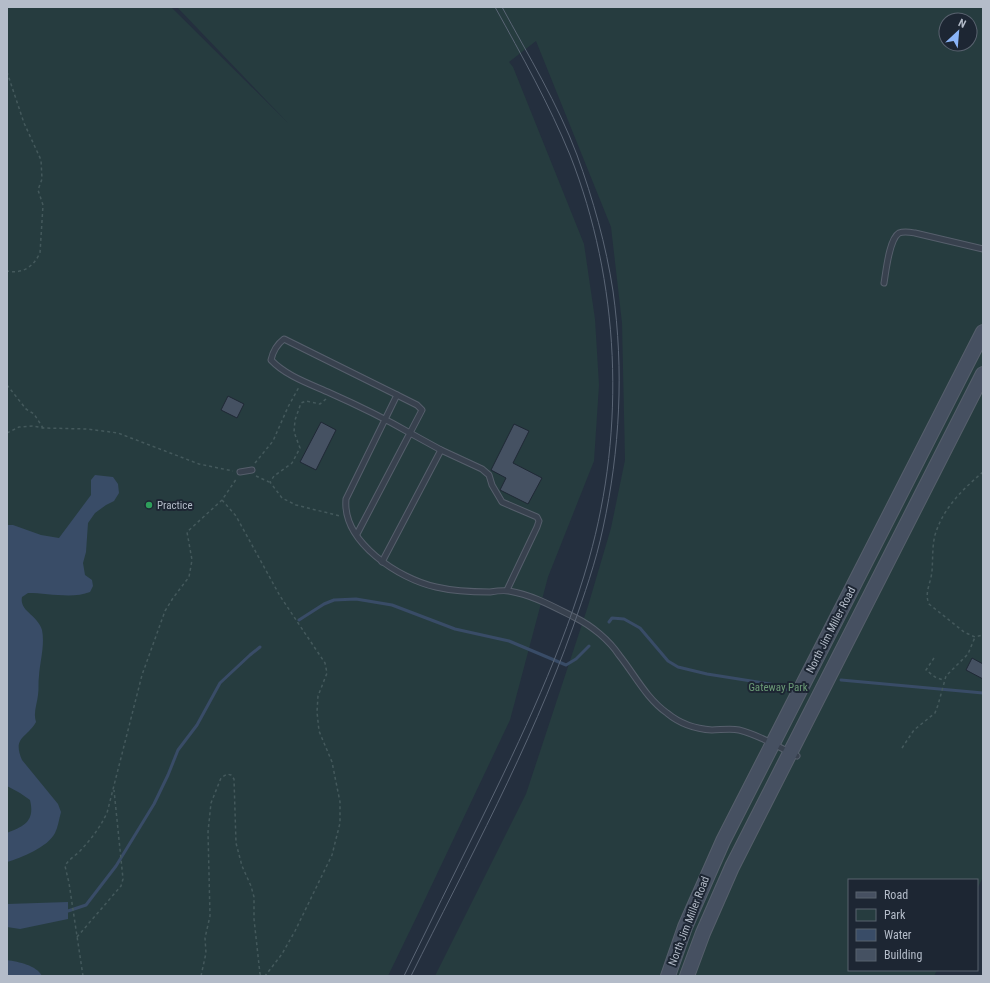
<svg xmlns="http://www.w3.org/2000/svg" width="990" height="983" font-family="'Roboto Condensed',sans-serif">
  <rect width="100%" height="100%" fill="#242f3e"/>
  <path fill="#263c3f" fill-rule="evenodd" d="M7,7H171L288,123L177,7H983V877L977,889V880H849V970H937L934,976H435L526,794L588,606L611,528L625,460L622,323L611,227L536,41L509,62L513,67L584,244L595,319L599,385L594,461L548,577L510,720L418,914L388,976H7ZM946,20H970V44H946Z"/>
  <g fill="#394c67">
    <path d="M95,475L113,477L118,484L119,493L114,501L106,505L95,513L88,523L86,552L83,563L85,575L92,580L93,586L90,592C73,599 47,593 28,593L22,597C19,611 38,615 42,630C45,645 40,661 39,676C38,682 39,689 38,695C37,704 33,713 36,722C27,738 12,737 22,760L58,804L61,812C59,819 58,827 55,833C48,847 21,858 7,862V833C25,826 35,821 30,800L20,793L7,786V525H13L41,535L59,538L91,495V480Z"/>
    <path d="M68,902V919L20,929L7,927V904Z"/>
    <path d="M7,960C19,962 36,965 42,976H7Z"/>
  </g>
  <g fill="none" stroke-linecap="round" stroke-linejoin="round">
    <g stroke="#394c67" stroke-width="3">
      <path d="M299,620L324,604L334,600L356,599L392,605L455,629L509,641L566,665L576,659L589,646"/>
      <path d="M609,622L612,618L624,619L640,628L668,661L678,667L707,674L770,684L789,690"/>
      <path d="M841,680L983,693"/>
      <path d="M68,911L86,905L116,866L154,804L168,775L178,750L197,725L220,683L250,655L260,647"/>
    </g>
  </g>
  <g fill="#455162" stroke="#1f2835">
    <path d="M228,396L244,404L237,418L221,410Z"/>
    <path d="M321,422L336,430L316,470L300,462Z"/>
    <path d="M514,424L529,431L513,463L542,478L528,504L500,490L506,478L491,470Z"/>
    <path d="M972,658L983,664V679L966,670Z"/>
  </g>
  <g fill="none" stroke-linecap="round" stroke-linejoin="round">
    <defs>
      <g id="service">
        <path d="M884,283C886,272 889,239 899,233C904,231 909,232 915,233L983,249"/>
        <path d="M397,395L417,405L422,410L410,433L441,450L482,469L489,475L492,485L502,502L537,517L539,521L537,527L507,590"/>
        <path d="M240,472L252,470"/>
        <path d="M357,534L410,433C384,418 357,405 330,393C310,384 286,376 271,360C273,351 276,345 284,339L397,395L346,499C342,542 399,579 436,587C453,591 473,592 490,592C496,591 503,590 509,591C533,595 554,607 576,618C592,626 609,640 619,655C635,675 646,698 667,713C679,723 696,729 712,730C720,730 730,728 739,730C760,735 778,747 797,756"/>
        <path d="M382,562L441,450"/>
      </g>
      <g id="secondary">
        <path d="M668,976L685,927L723,841L983,332"/>
        <path d="M687,976L703,933L732,867L983,374"/>
      </g>
    </defs>
    <use href="#service" stroke="#565f6c" stroke-width="7"/>
    <use href="#secondary" stroke="#565f6c" stroke-width="16"/>
    <g stroke="#44595c" stroke-width="1.5" stroke-dasharray="3 3" stroke-linecap="butt">
      <path d="M7,72L24,123L41,160L42,179L38,190L43,205L40,253C33,267 23,274 7,271"/>
      <path d="M7,385L26,409L34,414L43,428"/>
      <path d="M326,399L320,404L306,401L301,403L295,420L294,432L300,448L292,463L274,476L270,482L282,498L296,505L340,516"/>
      <path d="M7,433L19,427L33,426L43,428L87,429L118,433L199,464L233,471"/>
      <path d="M255,463L273,441L288,407L299,387"/>
      <path d="M983,472C963,489 943,508 935,535C932,547 933,559 932,571C931,583 924,593 929,604L964,632L975,637L983,635"/>
      <path d="M256,476L269,482"/>
      <path d="M222,500L236,516L280,596L325,663L327,673L318,696L317,712L319,731L332,762L340,802V823L332,855L295,931L282,954L265,976"/>
      <path d="M934,658L926,670L935,677L943,680"/>
      <path d="M902,748L914,730L935,713L938,705L946,676L968,654L975,637"/>
      <path d="M77,937L121,886L123,879L114,790"/>
      <path d="M83,976L69,883L65,866C68,860 75,856 80,851C92,838 99,829 107,813L142,675L165,611L173,598L189,577L192,560L187,532L222,500L237,478"/>
      <path d="M201,976L206,953L205,938L210,916L208,832L211,803L221,778L227,774L231,775L234,779L236,843L242,866L251,886L254,897V919L260,974L263,976"/>
    </g>
    <use href="#service" stroke="#38414e" stroke-width="5"/>
    <use href="#secondary" stroke="#465061" stroke-width="14"/>
    <g stroke="#5a6575" stroke-width="1">
      <path d="M404,976C429,925 454,874 480,822C522,737 563,650 589,559C626,428 620,282 570,155C549,104 522,56 495,7"/>
      <path d="M411,976C468,861 530,748 573,627C584,595 596,562 603,528C620,450 624,370 613,291C606,245 593,199 577,155C558,104 528,55 502,7"/>
    </g>
  </g>
  <circle fill="#2e9e5b" stroke="#1d2633" stroke-width="1.5" cx="149" cy="505" r="4"/>
  <g text-anchor="middle" dominant-baseline="central" stroke-width="4" stroke-linejoin="round" paint-order="stroke">
    <g font-size="11" fill="#b4bcc9" stroke="#1d2633" text-anchor="start">
      <text x="157" y="505">Practice</text>
    </g>
    <g font-size="11" fill="#b4bcc9" stroke="#1d2633">
      <text transform="translate(831 630) rotate(-63)">North Jim Miller Road</text>
      <text transform="translate(689 921) rotate(-69)">North Jim Miller Road</text>
    </g>
    <g font-size="11" fill="#6b9a76" stroke="#1d2633">
      <text x="778" y="687">Gateway Park</text>
    </g>
  </g>
  <rect width="990" height="983" fill="none" stroke="#b4bcc9" stroke-width="16"/>
  <rect x="848" y="879" width="130" height="92" fill="#1d2633" stroke="#59626f"/>
  <rect x="856" y="892" width="20" height="6" fill="#465061" stroke="#59626f"/>
  <text x="884" y="899" font-size="12" fill="#b4bcc9">Road</text>
  <rect x="856" y="909" width="20" height="12" fill="#263c3f" stroke="#59626f"/>
  <text x="884" y="919" font-size="12" fill="#b4bcc9">Park</text>
  <rect x="856" y="929" width="20" height="12" fill="#394c67" stroke="#59626f"/>
  <text x="884" y="939" font-size="12" fill="#b4bcc9">Water</text>
  <rect x="856" y="949" width="20" height="12" fill="#455162" stroke="#59626f"/>
  <text x="884" y="959" font-size="12" fill="#b4bcc9">Building</text>
  <g transform="translate(958 32) rotate(26)"><circle r="19" fill="#1d2633" stroke="#59626f"/>
  <path d="M0-3L7 15L0 10L-7 15Z" fill="#8ab4f8"/>
  <text y="-6" font-size="11" font-weight="bold" text-anchor="middle" fill="#b4bcc9">N</text>
  </g>
</svg>
